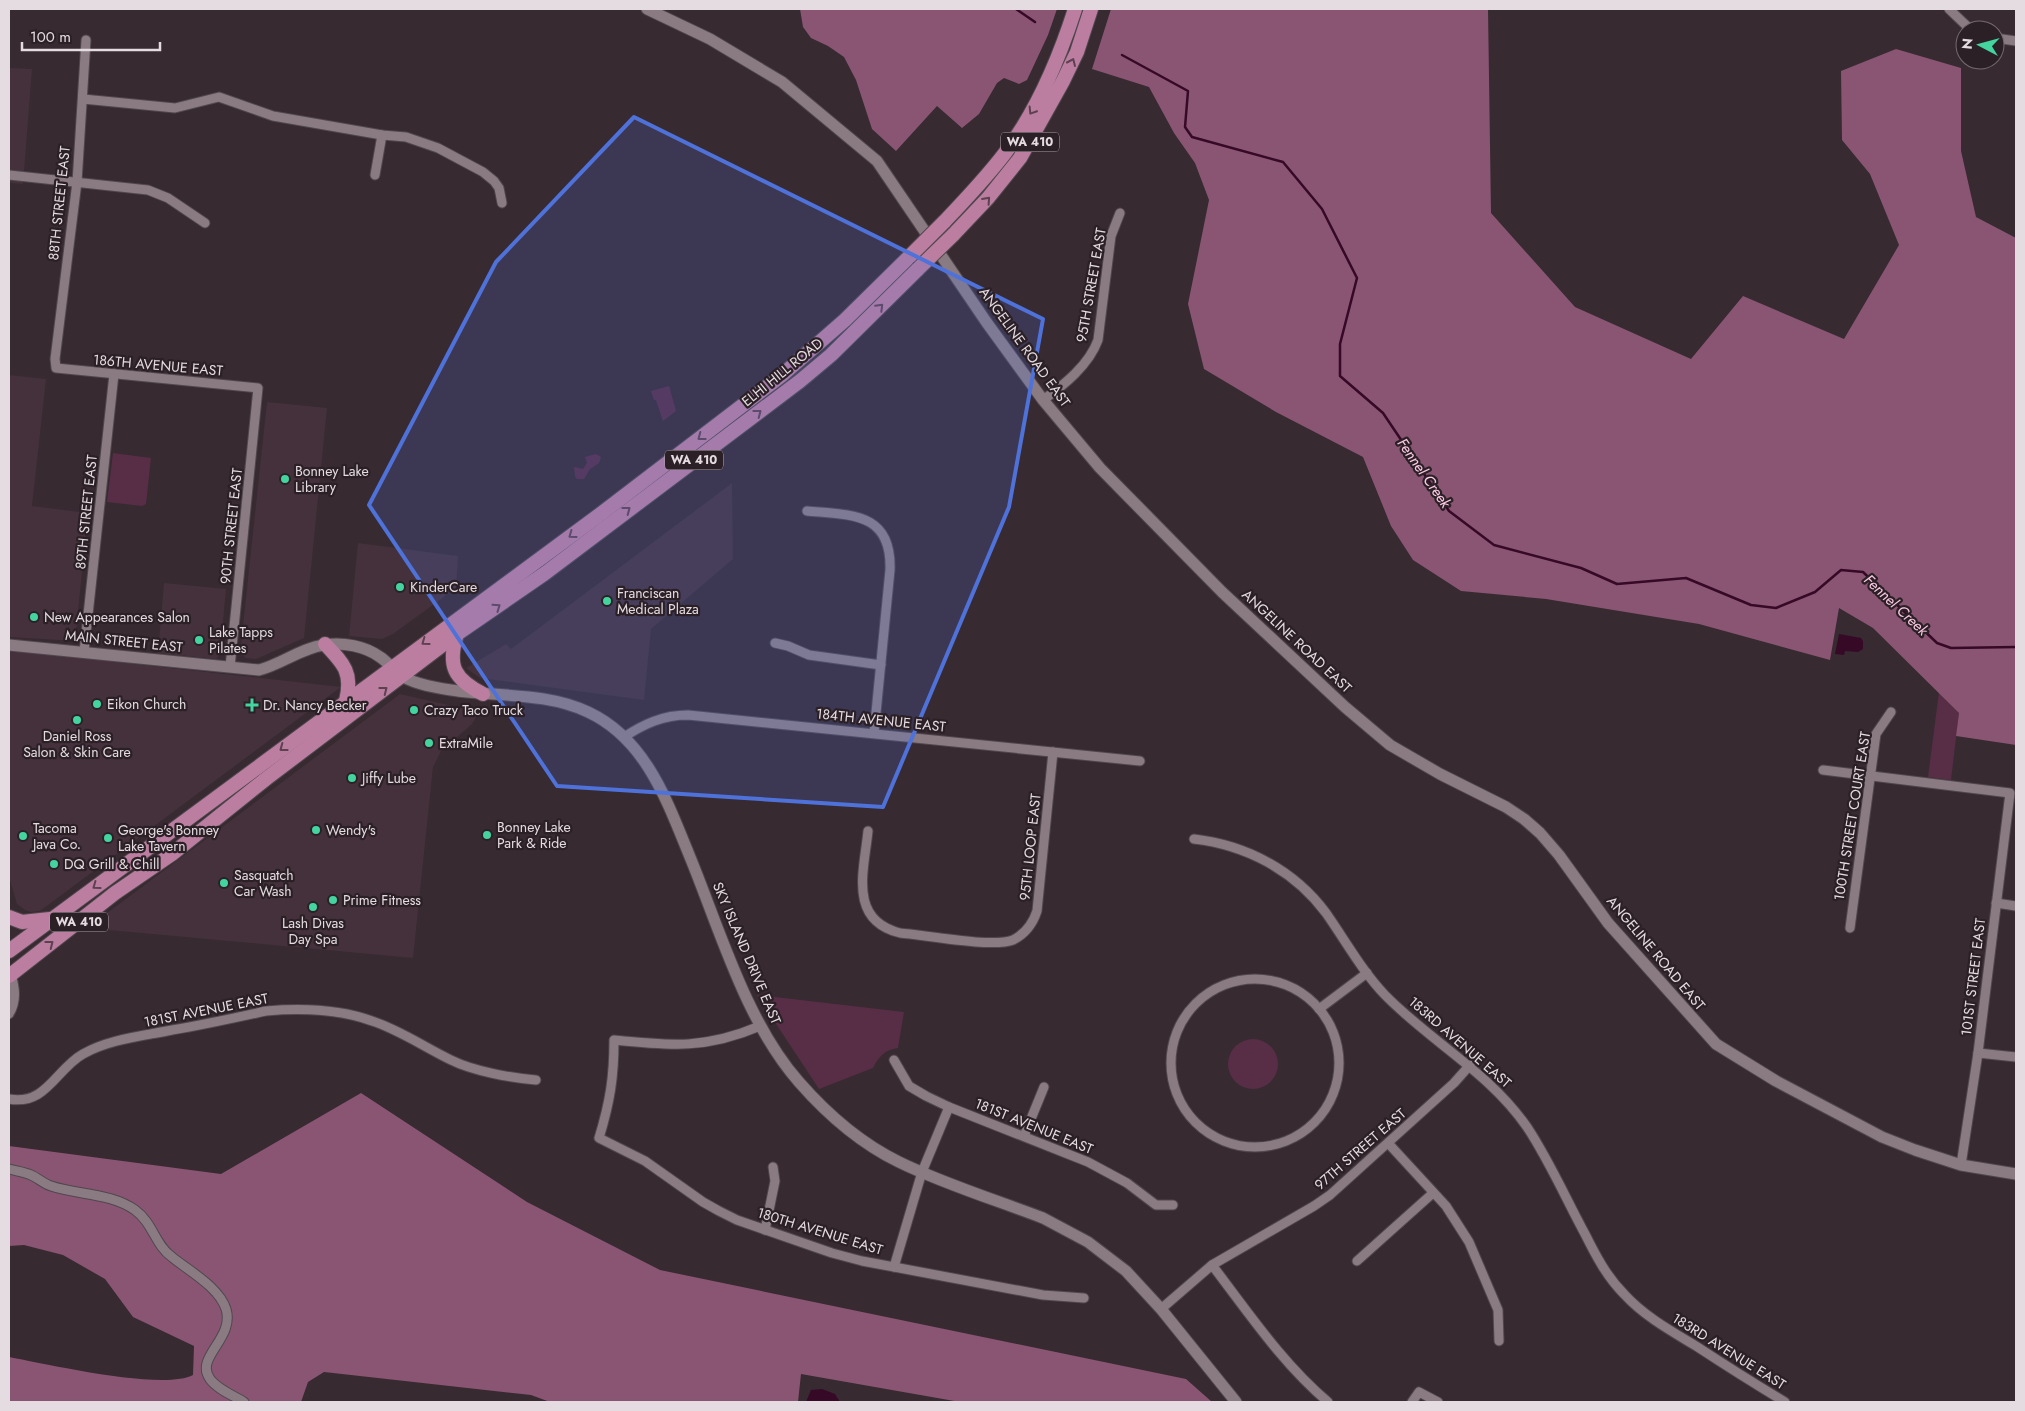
<svg xmlns="http://www.w3.org/2000/svg" width="2025" height="1411" font-family="Jost,sans-serif">
  <rect width="100%" height="100%" fill="#372a31"/>
  <g fill="#44313b">
    <path d="M9,68L32,69L23,184L9,183Z"/>
    <path d="M9,375L46,379L32,506L88,513L75,641L9,637Z"/>
    <path d="M267,402L327,408L304,638L256,659L246,658L240,654Z"/>
    <path d="M732,483L733,559L651,629L644,700L480,678L466,668L506,644L511,649Z"/>
    <path d="M358,543L458,556L456,588L393,634L382,639L349,636Z"/>
    <path d="M164,583L226,589L220,654L216,659L158,653Z"/>
    <path d="M9,651H17L341,687L40,911L31,912L25,910L17,904L9,877Z"/>
    <path d="M400,694L479,712L472,724L441,751L433,767L413,958L87,928Z"/>
  </g>
  <g fill="#572e46">
    <path d="M669,386L676,411L663,421L656,400H654L651,391Z"/>
    <path d="M113,453L151,458L146,504L142,506L107,502Z"/>
    <path d="M596,454L601,457L599,463L590,469L584,479H577L575,476L574,467L583,469L587,463L585,457Z"/>
    <path d="M1939,692L1959,713L1951,780L1928,777Z"/>
    <path d="M757,995L904,1012L898,1048C885,1050 879,1056 873,1068L819,1089Z"/>
    <circle cx="1253" cy="1064" r="25"/>
  </g>
  <g fill="#895573">
    <path d="M800,9H1057L1048,35L1027,80L1019,84L1004,78L997,83L979,114L962,128L937,106L896,151L872,129L856,80L844,57L828,46L811,38L803,27Z"/>
    <path d="M1111,9H1488L1491,213L1575,307L1691,359L1743,296L1844,339L1899,245L1870,174L1842,140L1841,71L1896,49L1961,68V151L1976,217L2016,238V745L1956,736L1959,713L1873,628L1839,608L1830,660L1699,624L1546,599L1461,591L1413,560L1391,526L1363,457L1276,412L1204,369L1188,304L1209,200L1195,163L1174,133L1149,87L1092,69Z"/>
    <path d="M361,1093L527,1202L660,1270L1186,1379L1212,1402H960L801,1374L798,1402H550L531,1395L324,1372L308,1382L301,1402H9V1357C47,1364 163,1391 193,1375L194,1346L133,1317L105,1279L63,1255L24,1245L9,1246V1146L221,1174Z"/>
  </g>
  <g fill="#360927">
    <path d="M1839,634L1861,638L1863,641V649L1858,652L1845,651L1844,655L1835,654Z"/>
    <path d="M822,1389L835,1394L840,1402H806L811,1390Z"/>
  </g>
  <g fill="none" stroke-linecap="round" stroke-linejoin="round">
    <g stroke="#360927" stroke-width="2.5">
      <path d="M1016,9L1035,22"/>
      <path d="M1122,55L1188,91L1185,127L1192,137L1283,162L1322,209L1357,278L1340,344V376L1383,413L1449,511L1494,545L1581,568L1617,584L1686,578L1751,605L1776,608L1815,592L1841,570L1863,572L1937,643L1951,648L2016,647"/>
    </g>
    <defs>
      <g id="minor">
        <path d="M1949,9L1971,30"/>
        <path d="M1995,38L2016,41"/>
        <path d="M86,40L77,182L55,359L56,368L258,388L230,667"/>
        <path d="M83,99L175,108L219,97L273,116L382,135L406,137L438,148L483,172L494,181L499,188L502,203"/>
        <path d="M9,175L148,190L168,198L205,223"/>
        <path d="M375,175L382,135"/>
        <path d="M1043,400C1064,385 1089,365 1098,340L1111,236L1120,213"/>
        <path d="M807,511C851,515 892,512 890,570L874,733"/>
        <path d="M775,643L788,646L809,655L881,665"/>
        <path d="M84,652L114,374"/>
        <path d="M624,737C644,724 663,715 688,715L1140,761"/>
        <path d="M1823,770L2010,793L1978,1053L1961,1165"/>
        <path d="M868,831C864,871 848,920 900,933C925,935 992,948 1013,940C1025,934 1033,923 1037,911L1053,752"/>
        <path d="M1194,839C1246,845 1294,870 1326,913C1345,940 1362,971 1385,995C1431,1042 1489,1072 1527,1127C1549,1160 1566,1199 1585,1234C1596,1256 1607,1277 1624,1294C1644,1316 1671,1331 1696,1346C1725,1365 1755,1384 1785,1402"/>
        <path d="M1996,903L2016,906"/>
        <path d="M1850,928L1876,734L1891,712"/>
        <circle cx="1255" cy="1063" r="84"/>
        <path d="M1319,1009L1367,973"/>
        <path d="M9,1014C17,1001 15,988 11,974"/>
        <path d="M760,1026C706,1049 672,1046 614,1040C614,1077 610,1102 599,1138L645,1161L703,1202L719,1211L737,1220L832,1253L862,1261L1043,1295L1084,1298"/>
        <path d="M1978,1053L2016,1057"/>
        <path d="M894,1060L909,1086L926,1096L949,1107L1088,1162L1127,1183L1156,1205H1173"/>
        <path d="M9,1099C46,1106 56,1069 83,1054C109,1039 143,1036 172,1030C203,1025 234,1018 266,1011C300,1008 339,1009 372,1021C400,1030 424,1047 451,1060C473,1071 511,1078 536,1080"/>
        <path d="M1024,1136L1044,1087"/>
        <path d="M1388,1143L1446,1206L1469,1242L1498,1310L1499,1341"/>
        <path d="M9,1169C16,1171 24,1172 31,1175C38,1178 44,1184 51,1186C78,1195 111,1193 135,1210C153,1223 155,1245 172,1257C189,1271 219,1287 226,1309C235,1339 194,1357 210,1379C217,1389 234,1396 244,1402"/>
        <path d="M765,1230L775,1181L773,1167"/>
        <path d="M1357,1261L1433,1193"/>
        <path d="M1212,1265C1248,1312 1282,1363 1328,1402"/>
        <path d="M894,1267L922,1172L949,1107"/>
        <path d="M1161,1309L1212,1265L1314,1206L1330,1195L1454,1083L1470,1065"/>
        <path d="M1412,1402L1419,1392L1438,1402"/>
      </g>
      <g id="tertiary">
        <path d="M647,9L710,39L782,82L877,161L987,323L1043,400L1100,468L1222,592L1345,707L1390,745L1440,774L1506,807L1524,819L1540,833L1559,855L1608,923L1716,1044L1776,1081L1882,1137L1915,1150L1961,1165L2016,1174"/>
        <path d="M9,645L259,670C282,664 301,648 324,645C343,642 365,646 380,657C388,662 393,670 400,675C412,683 437,688 451,690C496,697 546,692 588,712C646,739 667,801 690,857C720,930 746,1022 799,1082C827,1114 860,1143 899,1162C944,1184 996,1200 1043,1218L1088,1242L1126,1271L1161,1309L1236,1402"/>
      </g>
      <g id="trunk">
        <path d="M944,222C965,200 986,178 1005,153C1037,111 1059,59 1075,9"/>
        <path d="M953,235L988,198L1020,158L1063,81L1077,52L1091,9"/>
        <path d="M457,634C447,666 454,679 483,694"/>
        <path d="M325,644C344,664 353,673 346,701"/>
        <path d="M9,917L22,922L50,919"/>
        <path d="M9,951L598,516L781,376L845,320L910,256"/>
        <path d="M9,976L115,893L172,854L267,778L457,634L544,574L800,381L831,355L918,269"/>
      </g>
    </defs>
    <use href="#minor" stroke="#51474d" stroke-width="11"/>
    <use href="#tertiary" stroke="#51474d" stroke-width="13"/>
    <use href="#trunk" stroke="#51474d" stroke-width="16"/>
    <use href="#minor" stroke="#8a7b83" stroke-width="9"/>
    <use href="#tertiary" stroke="#8a7b83" stroke-width="11"/>
    <use href="#trunk" stroke="#bb7ea0" stroke-width="14"/>
    <defs>
      <g id="trunk-bridge">
        <path d="M910,256L944,222"/>
        <path d="M918,269L953,235"/>
      </g>
    </defs>
    <use href="#trunk-bridge" stroke="#51474d" stroke-width="16" stroke-linecap="butt"/>
    <use href="#trunk-bridge" stroke="#bb7ea0" stroke-width="14"/>
  </g>
  <defs><path id="oneway-chevron" d="M-2-3.5L2.5 0L-2 3.5" fill="none" stroke-width="1.6" stroke-linecap="round" stroke-linejoin="round" transform="scale(1.25)"/></defs>
  <g stroke="#5e4151">
    <use href="#oneway-chevron" transform="translate(1072 62) rotate(-66)"/>
    <use href="#oneway-chevron" transform="translate(1032 111) rotate(122)"/>
    <use href="#oneway-chevron" transform="translate(987 200) rotate(-48)"/>
    <use href="#oneway-chevron" transform="translate(880 307) rotate(-45)"/>
    <use href="#oneway-chevron" transform="translate(758 413) rotate(-37)"/>
    <use href="#oneway-chevron" transform="translate(701 437) rotate(143)"/>
    <use href="#oneway-chevron" transform="translate(627 510) rotate(-37)"/>
    <use href="#oneway-chevron" transform="translate(572 535) rotate(144)"/>
    <use href="#oneway-chevron" transform="translate(497 607) rotate(-35)"/>
    <use href="#oneway-chevron" transform="translate(425 642) rotate(144)"/>
    <use href="#oneway-chevron" transform="translate(384 690) rotate(-38)"/>
    <use href="#oneway-chevron" transform="translate(283 748) rotate(143)"/>
    <use href="#oneway-chevron" transform="translate(96 886) rotate(144)"/>
    <use href="#oneway-chevron" transform="translate(50 944) rotate(-38)"/>
  </g>
  <path fill="#4f72da" fill-opacity="0.2" stroke="#4f72da" stroke-width="4" stroke-linejoin="round" d="M634,117L1043,319L1009,507L883,807L557,786L369,505L496,262Z"/>
  <g fill="#43d4a0" stroke="#2c2027" stroke-width="2">
    <circle cx="285" cy="479" r="5"/>
    <circle cx="400" cy="587" r="5"/>
    <circle cx="607" cy="601" r="5"/>
    <circle cx="34" cy="617" r="5"/>
    <circle cx="199" cy="640" r="5"/>
    <circle cx="97" cy="704" r="5"/>
    <path d="M249.5 697.5h5v5h5v5h-5v5h-5v-5h-5v-5h5z"/>
    <circle cx="414" cy="710" r="5"/>
    <circle cx="77" cy="720" r="5"/>
    <circle cx="429" cy="743" r="5"/>
    <circle cx="352" cy="778" r="5"/>
    <circle cx="316" cy="830" r="5"/>
    <circle cx="487" cy="835" r="5"/>
    <circle cx="23" cy="836" r="5"/>
    <circle cx="108" cy="838" r="5"/>
    <circle cx="54" cy="864" r="5"/>
    <circle cx="224" cy="883" r="5"/>
    <circle cx="333" cy="900" r="5"/>
    <circle cx="313" cy="907" r="5"/>
  </g>
  <g text-anchor="middle" dominant-baseline="central" stroke-width="4.5" stroke-linejoin="round" paint-order="stroke">
    <g fill="#2c2027" stroke="#ada4a8" stroke-width="1">
      <rect x="1001" y="132.5" width="58" height="19" rx="4"/>
      <rect x="665" y="450.5" width="58" height="19" rx="4"/>
      <rect x="50" y="912.5" width="58" height="19" rx="4"/>
    </g>
    <g font-size="12" font-weight="bold" fill="#e4dce0">
      <text x="1030" y="142">WA 410</text>
      <text x="694" y="460">WA 410</text>
      <text x="79" y="922">WA 410</text>
    </g>
    <g font-size="14" fill="#e4dce0" stroke="#2c2027">
      <text transform="translate(59 203) rotate(-84)">88TH STREET EAST</text>
      <text transform="translate(1091 285) rotate(-80)">95TH STREET EAST</text>
      <text transform="translate(1025 347) rotate(54)">ANGELINE ROAD EAST</text>
      <text transform="translate(158 365) rotate(5)">186TH AVENUE EAST</text>
      <text transform="translate(782 372) rotate(-39)">ELHI HILL ROAD</text>
      <text transform="translate(86 512) rotate(-84)">89TH STREET EAST</text>
      <text transform="translate(231 526) rotate(-84)">90TH STREET EAST</text>
      <text transform="translate(124 641) rotate(6)">MAIN STREET EAST</text>
      <text transform="translate(1297 641) rotate(43)">ANGELINE ROAD EAST</text>
      <text transform="translate(881 720) rotate(6)">184TH AVENUE EAST</text>
      <text transform="translate(1852 816) rotate(-81)">100TH STREET COURT EAST</text>
      <text transform="translate(1030 847) rotate(-84)">95TH LOOP EAST</text>
      <text transform="translate(747 953) rotate(67)">SKY ISLAND DRIVE EAST</text>
      <text transform="translate(1656 953) rotate(50)">ANGELINE ROAD EAST</text>
      <text transform="translate(1973 977) rotate(-83)">101ST STREET EAST</text>
      <text transform="translate(206 1010) rotate(-11)">181ST AVENUE EAST</text>
      <text transform="translate(1460 1042) rotate(41)">183RD AVENUE EAST</text>
      <text transform="translate(1034 1126) rotate(22)">181ST AVENUE EAST</text>
      <text transform="translate(1360 1149) rotate(-41)">97TH STREET EAST</text>
      <text transform="translate(820 1231) rotate(17)">180TH AVENUE EAST</text>
      <text transform="translate(1729 1351) rotate(32)">183RD AVENUE EAST</text>
    </g>
    <g font-size="14" fill="#e4dce0" stroke="#2c2027" text-anchor="start">
      <text x="295" y="471">Bonney Lake<tspan x="295" dy="16">Library</tspan></text>
      <text x="410" y="587">KinderCare</text>
      <text x="617" y="593">Franciscan<tspan x="617" dy="16">Medical Plaza</tspan></text>
      <text x="44" y="617">New Appearances Salon</text>
      <text x="209" y="632">Lake Tapps<tspan x="209" dy="16">Pilates</tspan></text>
      <text x="107" y="704">Eikon Church</text>
      <text x="263" y="705">Dr. Nancy Becker</text>
      <text x="424" y="710">Crazy Taco Truck</text>
      <text x="77" y="736" text-anchor="middle">Daniel Ross<tspan x="77" dy="16">Salon &amp; Skin Care</tspan></text>
      <text x="439" y="743">ExtraMile</text>
      <text x="362" y="778">Jiffy Lube</text>
      <text x="497" y="827">Bonney Lake<tspan x="497" dy="16">Park &amp; Ride</tspan></text>
      <text x="33" y="828">Tacoma<tspan x="33" dy="16">Java Co.</tspan></text>
      <text x="118" y="830">George's Bonney<tspan x="118" dy="16">Lake Tavern</tspan></text>
      <text x="326" y="830">Wendy's</text>
      <text x="64" y="864">DQ Grill &amp; Chill</text>
      <text x="234" y="875">Sasquatch<tspan x="234" dy="16">Car Wash</tspan></text>
      <text x="343" y="900">Prime Fitness</text>
      <text x="313" y="923" text-anchor="middle">Lash Divas<tspan x="313" dy="16">Day Spa</tspan></text>
    </g>
    <g font-size="15" font-style="italic" fill="#fccae5" stroke="#2c2027">
      <text transform="translate(1424 473) rotate(55)">Fennel Creek</text>
      <text transform="translate(1896 605) rotate(43)">Fennel Creek</text>
    </g>
  </g>
  <rect width="2025" height="1411" fill="none" stroke="#e4dce0" stroke-width="20"/>
  <g transform="translate(1980 45) rotate(276)"><circle r="24" fill="#2c2027" stroke="#766b71"/>
  <path d="M0-4L9 19L0 12L-9 19Z" fill="#43d4a0"/>
  <text y="-8" font-size="14" font-weight="bold" text-anchor="middle" fill="#e4dce0">N</text>
  </g>
  <path d="M22 42v8h138v-8" fill="none" stroke="#e4dce0" stroke-width="2.5"/>
  <text x="30" y="42" font-size="15" fill="#e4dce0" stroke="#2c2027" stroke-width="4" paint-order="stroke">100 m</text>
</svg>
